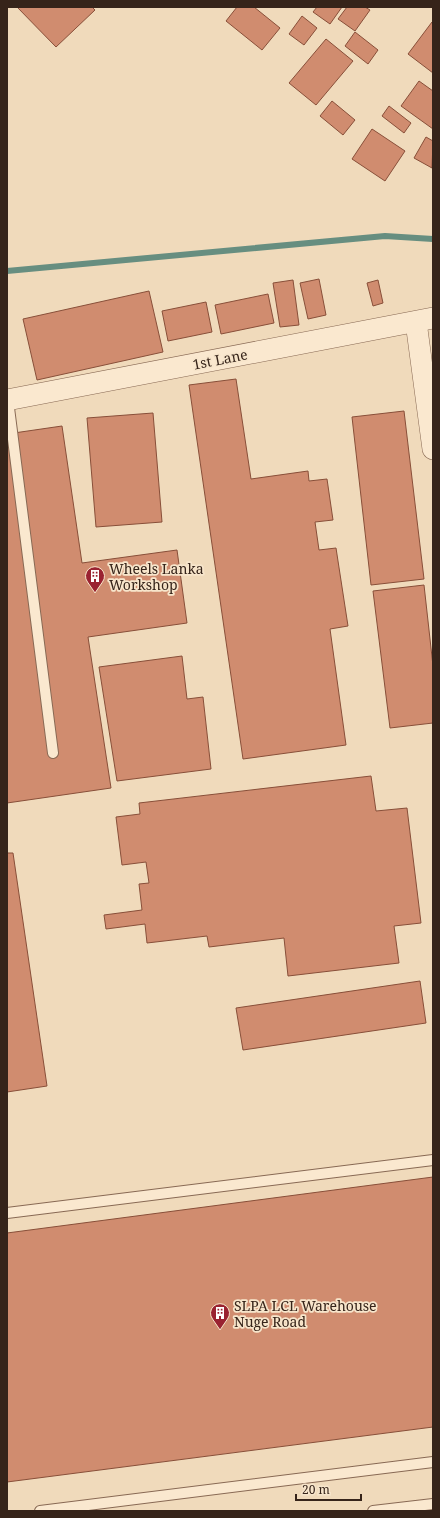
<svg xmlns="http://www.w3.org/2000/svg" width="440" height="1518" font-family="'Noto Serif',serif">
  <rect width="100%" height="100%" fill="#f0dabb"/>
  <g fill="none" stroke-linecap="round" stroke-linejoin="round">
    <path stroke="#678e80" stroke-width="6" d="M7,271L385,236L433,239"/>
  </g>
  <g fill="#d08c6f" stroke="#884f39">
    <path d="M17,7H92L95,10L56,47Z"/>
    <path d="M237,7H254L280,28L262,50L226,21Z"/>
    <path d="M317,7H342L330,24L313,12Z"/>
    <path d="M347,7H365L370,10L355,31L338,19Z"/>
    <path d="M302,16L317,28L304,45L289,34Z"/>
    <path d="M432,22H433V73L408,54Z"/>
    <path d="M355,32L378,50L368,64L345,46Z"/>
    <path d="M326,39L353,61L316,105L289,83Z"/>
    <path d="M419,81L433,91V129L401,106Z"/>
    <path d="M332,101L355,120L343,135L320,116Z"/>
    <path d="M389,106L411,123L404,133L382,116Z"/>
    <path d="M372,129L405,151L385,181L352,159Z"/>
    <path d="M426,137L433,141L432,168L414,158Z"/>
    <path d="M319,279L326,315L308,319L300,283Z"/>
    <path d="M293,280L299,325L280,327L273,283Z"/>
    <path d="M378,280L383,303L373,306L367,283Z"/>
    <path d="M149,291L163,352L37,380L23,319Z"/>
    <path d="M268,294L274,323L221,334L215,305Z"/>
    <path d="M206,302L212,332L168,341L162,311Z"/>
    <path d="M236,379L251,479L308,471L309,481L327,479L333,520L315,522L319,550L336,548L348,626L330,629L346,745L243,759L189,385Z"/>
    <path d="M404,411L424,579L371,585L352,417Z"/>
    <path d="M153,413L162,522L96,527L87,418Z"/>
    <path d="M62,426L82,563L177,550L187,623L88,637L111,788L7,803V434Z"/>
    <path d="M424,585L433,666V723L390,728L373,591Z"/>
    <path d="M182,656L187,699L203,697L211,769L117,781L99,667Z"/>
    <path d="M371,776L376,811L407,808L421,923L394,926L399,963L288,976L284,938L209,947L207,936L147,943L145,924L106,929L104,915L142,910L139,884L149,883L146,862L122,865L116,817L140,814L139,803Z"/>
    <path d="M7,853H13L47,1086L7,1092Z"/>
    <path d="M420,981L426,1023L243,1050L236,1008Z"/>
    <path d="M433,1177V1427L7,1482V1233Z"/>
  </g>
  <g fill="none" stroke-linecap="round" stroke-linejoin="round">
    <defs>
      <g id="lane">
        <path d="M8,400L53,753"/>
        <path d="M7,1213L433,1160"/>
        <path d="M40,1511L433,1462"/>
        <path d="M373,1511L433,1504"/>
      </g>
      <g id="street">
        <path d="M416,322L433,449"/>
        <path d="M7,400L433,318"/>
      </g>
    </defs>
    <use href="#lane" stroke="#886954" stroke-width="12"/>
    <use href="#street" stroke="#886954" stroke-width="22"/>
    <use href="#lane" stroke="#fae8cf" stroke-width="10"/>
    <use href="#street" stroke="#fae8cf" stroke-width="21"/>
  </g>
  <defs>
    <symbol id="building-pin" viewBox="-11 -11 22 30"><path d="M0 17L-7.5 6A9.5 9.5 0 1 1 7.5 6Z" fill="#9a2231" stroke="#f7e5cb"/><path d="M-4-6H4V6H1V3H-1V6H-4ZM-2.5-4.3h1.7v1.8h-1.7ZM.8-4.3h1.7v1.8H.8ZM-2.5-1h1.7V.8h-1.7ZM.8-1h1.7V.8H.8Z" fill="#fff"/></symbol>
  </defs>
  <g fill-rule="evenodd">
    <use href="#building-pin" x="84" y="565" width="22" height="30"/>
    <use href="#building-pin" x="209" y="1302" width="22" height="30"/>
  </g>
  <g text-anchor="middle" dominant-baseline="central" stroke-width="3.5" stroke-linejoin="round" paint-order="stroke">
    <g font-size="14" fill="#36241a" stroke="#f7e5cb">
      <text transform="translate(220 359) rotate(-11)">1st Lane</text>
    </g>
    <g font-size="14" fill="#36241a" stroke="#f7e5cb" text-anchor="start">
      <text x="109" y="568">Wheels Lanka<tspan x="109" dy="16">Workshop</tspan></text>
      <text x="234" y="1305">SLPA LCL Warehouse<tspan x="234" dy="16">Nuge Road</tspan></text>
    </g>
  </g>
  <rect width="440" height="1518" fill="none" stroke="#36241a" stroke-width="16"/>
  <path d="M296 1494v6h65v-6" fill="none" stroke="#36241a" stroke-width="2"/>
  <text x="302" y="1494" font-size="12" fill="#36241a" stroke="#f7e5cb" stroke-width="3" paint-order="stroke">20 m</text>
</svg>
